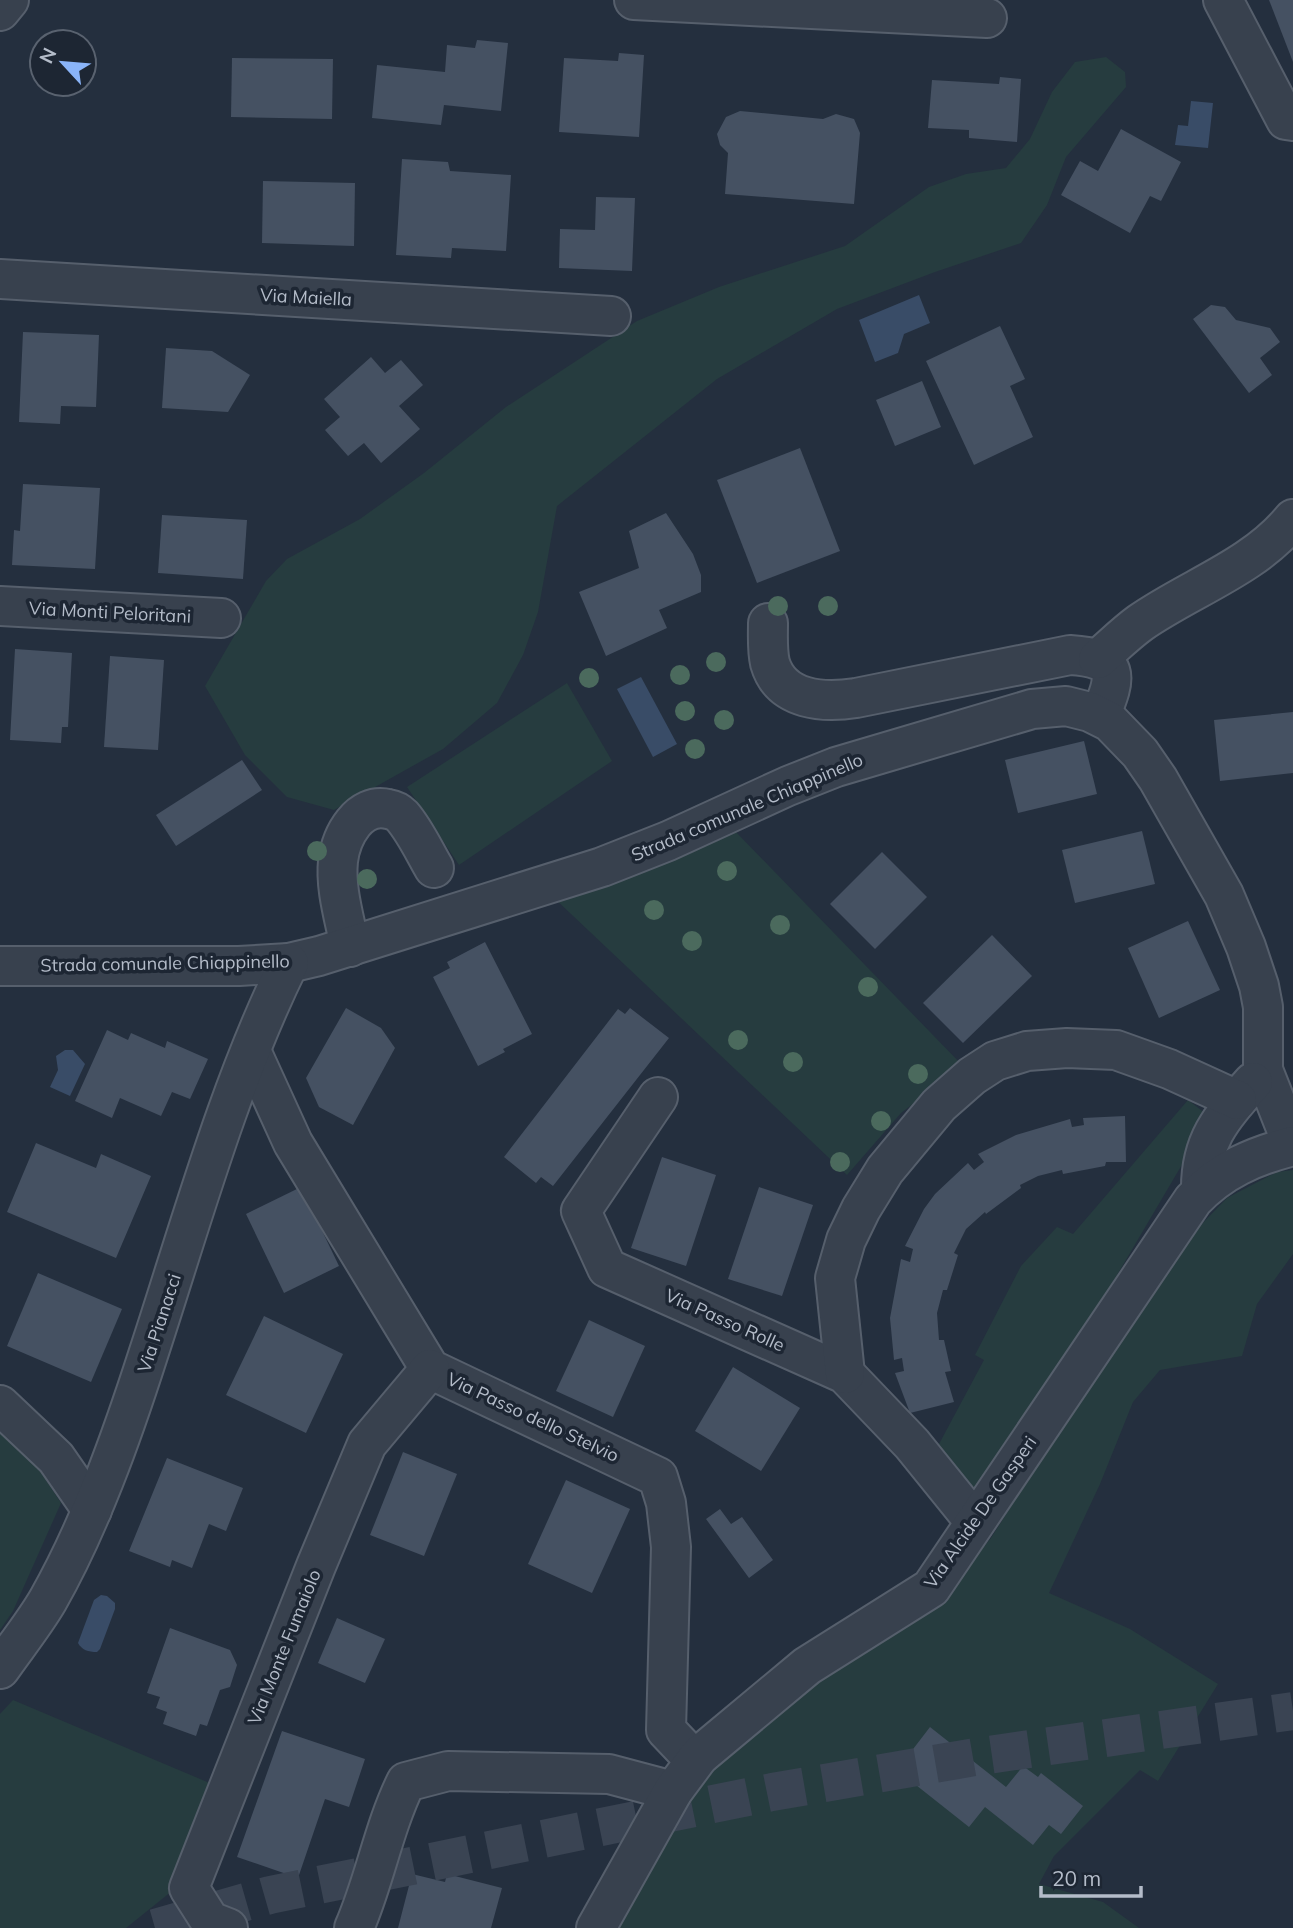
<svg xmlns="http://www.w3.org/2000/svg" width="1293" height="1928" font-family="Mulish,sans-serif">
  <rect width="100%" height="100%" fill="#242f3e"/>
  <g fill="#263c3f">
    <path d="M1106,57L1125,72L1126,87L1066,157L1047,205L1021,243L935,272L837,309L717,379L557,506L538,612L523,655L497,703L443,749L334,810L287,797L245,755L205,686L266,581L287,559L360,519L424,473L506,407L637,321L719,287L845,246L929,187L966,174L1006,168L1030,139L1052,92L1075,62Z"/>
    <path d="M567,683L612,761L459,865L407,787Z"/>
    <path d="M734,830L963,1066L901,1113L847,1175L552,896Z"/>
    <path d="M1188,1100L1210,1117L1110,1287L970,1508L931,1459L984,1360L975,1355L1021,1266L1057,1227L1073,1234Z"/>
    <path d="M1293,1170V1254L1257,1304L1242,1356L1160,1370L1133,1402L1100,1484L1049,1593L1130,1629L1218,1684L1158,1781L1140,1770L1054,1856L1039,1884L1103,1902L1139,1928H619L687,1805L731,1749L818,1680L955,1582L991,1538L1166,1261L1227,1198L1277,1172Z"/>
    <path d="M0,1428L31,1457L61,1503L13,1611L0,1630Z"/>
    <path d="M13,1700L212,1784L172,1891L126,1928H0V1714Z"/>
  </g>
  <g fill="#394c67">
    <path d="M1191,101L1213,103L1208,148L1175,145L1178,125L1188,126Z"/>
    <path d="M919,295L930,323L904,334L898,353L875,362L859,320Z"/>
    <path d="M641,677L677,744L653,757L617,689Z"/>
    <path d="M65,1050H73L85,1064L70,1096L50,1087L58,1070L56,1056Z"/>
    <path d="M101,1595L107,1596L115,1603V1609L100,1649L97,1652C88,1652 82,1650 78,1643L94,1600Z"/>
  </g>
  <g fill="#455162">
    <path d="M1269,0H1293V62Z"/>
    <path d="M477,40L508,43L501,111L444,105L441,125L372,118L377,65L445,72L447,45L475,48Z"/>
    <path d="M619,53L644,55L639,137L559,132L564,58L618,61Z"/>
    <path d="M232,58L333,59L332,119L231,117Z"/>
    <path d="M1000,77L1021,79L1017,142L969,138V130L928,128L932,80L999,84Z"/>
    <path d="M740,111L823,119L836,114L854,119L860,133L854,204L725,194L728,153L720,145L717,134L726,117Z"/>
    <path d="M1121,129L1181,162L1161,201L1150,196L1130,233L1061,195L1080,161L1098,171Z"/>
    <path d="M402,159L448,162L450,171L511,175L506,251L452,248L451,258L396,255Z"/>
    <path d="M263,181L355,183L354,246L262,243Z"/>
    <path d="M596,197L635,198L632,271L559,268L560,229L595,230Z"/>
    <path d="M1211,305L1225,307L1236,320L1270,328L1280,342L1260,358L1272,375L1249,393L1193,319Z"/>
    <path d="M1000,326L1025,379L1010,386L1033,437L974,465L926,361Z"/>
    <path d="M23,332L99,335L96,407L61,406L60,424L19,422Z"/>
    <path d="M166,348L212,351L250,375L228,412L162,408Z"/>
    <path d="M371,357L385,373L401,360L423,385L399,406L420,429L381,463L364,443L348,456L325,430L340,417L324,399Z"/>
    <path d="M922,381L941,427L895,446L876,400Z"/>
    <path d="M800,448L840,551L757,583L717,480Z"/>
    <path d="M23,484L100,488L95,569L12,565L14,530L20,531Z"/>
    <path d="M666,513L693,554L701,575V592L659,610L667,628L606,656L579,592L639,568L629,531Z"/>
    <path d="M162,515L247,520L243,579L158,573Z"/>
    <path d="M15,649L72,653L68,727H62L61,743L10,740Z"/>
    <path d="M110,656L164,660L158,750L104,747Z"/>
    <path d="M1293,712V773L1220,781L1214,720Z"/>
    <path d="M1084,741L1097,794L1018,813L1005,760Z"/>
    <path d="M242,760L262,790L176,846L156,815Z"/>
    <path d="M1142,831L1155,884L1075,903L1062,850Z"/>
    <path d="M882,852L927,897L875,949L830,904Z"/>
    <path d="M1188,921L1220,990L1159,1018L1128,948Z"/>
    <path d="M992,935L1032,976L963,1043L923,1003Z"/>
    <path d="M485,942L532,1034L503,1049L505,1052L478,1066L433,977L450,968L447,962Z"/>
    <path d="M346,1008L381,1028L395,1048L353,1125L319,1107L306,1078Z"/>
    <path d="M630,1008L669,1038L553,1186L541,1177L536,1183L504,1157L618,1009L625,1014Z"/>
    <path d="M107,1030L128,1040L131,1033L165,1048L167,1041L208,1059L190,1099L172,1092L161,1116L120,1098L112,1118L75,1101Z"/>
    <path d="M1125,1116L1126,1162H1106L1105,1166L1063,1174L1062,1170L1038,1176L1020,1185L1021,1188L986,1214L985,1212L966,1229L954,1253L958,1255L947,1290H943L937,1313L939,1340H944L951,1371L945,1372L954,1402L910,1413L895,1373L904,1371L902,1358L894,1360L890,1318L901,1259L910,1262L913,1249L905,1246L924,1209L935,1194L968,1163L974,1170L984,1162L978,1154L1016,1135L1070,1119L1072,1127L1084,1125L1083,1118Z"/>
    <path d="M36,1143L96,1168L101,1154L151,1176L116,1258L7,1212Z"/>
    <path d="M662,1157L716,1175L686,1266L631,1248Z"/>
    <path d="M301,1187L339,1266L284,1293L246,1214Z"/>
    <path d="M759,1187L813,1205L782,1296L728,1279Z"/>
    <path d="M38,1273L122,1309L91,1382L7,1346Z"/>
    <path d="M264,1316L343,1354L306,1433L226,1395Z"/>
    <path d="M589,1320L645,1346L613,1417L556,1391Z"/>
    <path d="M733,1367L800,1408L761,1471L695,1431Z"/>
    <path d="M403,1452L457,1474L424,1556L370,1535Z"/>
    <path d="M167,1458L243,1488L226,1531L209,1524L192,1568L172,1560L170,1567L129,1551Z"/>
    <path d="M566,1480L630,1509L592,1593L528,1564Z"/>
    <path d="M720,1509L731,1524L742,1517L773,1560L749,1578L706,1519Z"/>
    <path d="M337,1618L385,1639L365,1683L318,1663Z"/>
    <path d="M170,1628L230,1650L237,1665L230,1687L220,1690L207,1726L200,1724L196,1736L163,1724L167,1712L156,1708L160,1697L147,1693Z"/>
    <path d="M930,1727L1006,1787L1023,1766L1038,1777L1041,1773L1083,1806L1061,1834L1049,1825L1033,1845L985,1807L969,1827L897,1770Z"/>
    <path d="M282,1731L365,1759L349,1807L325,1799L298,1878L237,1857Z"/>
    <path d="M412,1874L445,1882L447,1874L502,1888L491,1928H398Z"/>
  </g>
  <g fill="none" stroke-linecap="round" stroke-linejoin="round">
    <path stroke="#3a4453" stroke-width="38" stroke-dasharray="38 19" stroke-linecap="butt" d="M155,1928L270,1895L772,1792L981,1756L1293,1711"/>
    <defs>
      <g id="minor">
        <path d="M634,0L987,18"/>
        <path d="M1223,0L1286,120L1293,121"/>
        <path d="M0,11L9,0"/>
        <path d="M0,279L611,316"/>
        <path d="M0,606L221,618"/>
        <path d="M768,623C768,636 767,650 770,663C781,701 824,703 856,698L1070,655C1121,658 1117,676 1100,716"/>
        <path d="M1098,659C1112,647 1125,634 1140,623C1190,588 1253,568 1293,519"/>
        <path d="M350,947C345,920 335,889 338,861C341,836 359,802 388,809C394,810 398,812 402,816C415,831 424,851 434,868"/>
        <path d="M0,966H239L289,963L319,956L602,867L668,841L788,786L836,767L1032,709L1066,706L1090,712L1110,722L1140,753L1158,779L1224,895L1246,947L1259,986L1263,1007V1070L1293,1146"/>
        <path d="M251,1051L293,1143L430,1369L658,1477L666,1503L671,1547L666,1730L685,1750L699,1756"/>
        <path d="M658,1097L581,1211L607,1268L845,1374L912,1444L975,1522"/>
        <path d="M1201,1191C1200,1141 1221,1118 1253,1082"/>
        <path d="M845,1374L835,1278L846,1240L861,1209L885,1170L939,1105L972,1076L995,1061L1027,1051L1067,1048L1116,1050L1169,1069L1237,1100"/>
        <path d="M0,1405L56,1458L92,1510"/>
        <path d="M0,1669C16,1646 34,1624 48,1600C90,1526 122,1436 148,1355C191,1224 228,1087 289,963"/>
        <path d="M228,1928L210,1921L189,1888L316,1566L367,1444L430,1369"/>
        <path d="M354,1928C375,1880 383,1829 406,1782L448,1771L609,1774L673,1791"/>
        <path d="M596,1928L673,1791L699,1756L807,1666L931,1588L1193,1200C1221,1170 1254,1156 1293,1146"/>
      </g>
    </defs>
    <use href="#minor" stroke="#565f6c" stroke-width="42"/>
    <use href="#minor" stroke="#38414e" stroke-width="38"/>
  </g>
  <g fill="#4b6a5d">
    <circle cx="778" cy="606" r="10"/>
    <circle cx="828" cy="606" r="10"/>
    <circle cx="716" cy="662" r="10"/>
    <circle cx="680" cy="675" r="10"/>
    <circle cx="589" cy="678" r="10"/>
    <circle cx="685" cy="711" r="10"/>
    <circle cx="724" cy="720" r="10"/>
    <circle cx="695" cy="749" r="10"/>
    <circle cx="317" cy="851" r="10"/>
    <circle cx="727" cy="871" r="10"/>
    <circle cx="367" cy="879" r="10"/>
    <circle cx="654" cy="910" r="10"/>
    <circle cx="780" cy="925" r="10"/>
    <circle cx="692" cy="941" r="10"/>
    <circle cx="868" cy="987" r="10"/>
    <circle cx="738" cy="1040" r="10"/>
    <circle cx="793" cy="1062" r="10"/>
    <circle cx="918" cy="1074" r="10"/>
    <circle cx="881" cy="1121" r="10"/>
    <circle cx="840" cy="1162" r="10"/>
  </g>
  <g text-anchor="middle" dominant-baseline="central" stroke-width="7" stroke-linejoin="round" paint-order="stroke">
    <g font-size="18" fill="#b4bcc9" stroke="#1d2633">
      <text transform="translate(306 297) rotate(3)">Via Maiella</text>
      <text transform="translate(110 612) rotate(3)">Via Monti Peloritani</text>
      <text transform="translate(747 807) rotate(-23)">Strada comunale Chiappinello</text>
      <text transform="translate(165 963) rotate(-1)">Strada comunale Chiappinello</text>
      <text transform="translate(725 1320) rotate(24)">Via Passo Rolle</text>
      <text transform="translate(159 1323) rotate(-72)">Via Pianacci</text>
      <text transform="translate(533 1417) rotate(25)">Via Passo dello Stelvio</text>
      <text transform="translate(980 1512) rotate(-55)">Via Alcide De Gasperi</text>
      <text transform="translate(284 1647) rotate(-68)">Via Monte Fumaiolo</text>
    </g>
  </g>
  <g transform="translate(63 63) rotate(296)"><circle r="33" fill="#1d2633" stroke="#59626f" stroke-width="2"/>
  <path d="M0-5L12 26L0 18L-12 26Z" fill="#8ab4f8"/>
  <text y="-10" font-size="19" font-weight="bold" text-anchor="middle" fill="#b4bcc9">N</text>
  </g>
  <path d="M1041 1886v10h100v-10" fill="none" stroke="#b4bcc9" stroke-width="3.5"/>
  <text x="1052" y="1886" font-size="21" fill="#b4bcc9" stroke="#1d2633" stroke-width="5" paint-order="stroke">20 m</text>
</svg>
